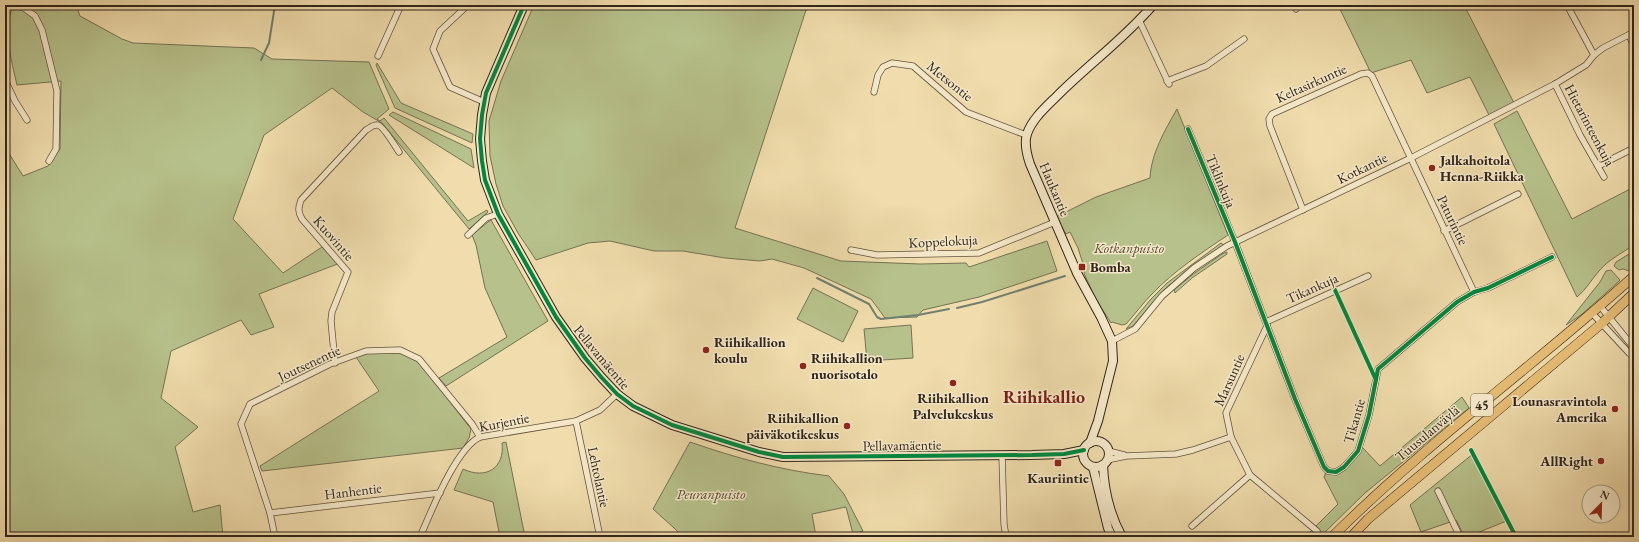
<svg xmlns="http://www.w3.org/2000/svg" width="1639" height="542" font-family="'EB Garamond',serif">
  <rect width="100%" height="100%" fill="#f0dcac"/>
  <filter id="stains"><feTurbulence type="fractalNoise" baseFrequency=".005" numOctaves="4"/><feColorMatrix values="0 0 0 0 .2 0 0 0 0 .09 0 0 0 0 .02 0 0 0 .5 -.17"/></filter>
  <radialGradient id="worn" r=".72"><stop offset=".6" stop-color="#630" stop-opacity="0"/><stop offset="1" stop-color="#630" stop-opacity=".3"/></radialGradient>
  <g fill="#b7c18b" stroke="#747352">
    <path d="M16,5H76L80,16L122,39L133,43L254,48L272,59L369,62L389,109L377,119L380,121L384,118L468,221L487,210L488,212L469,229L382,123L363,112L332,88L264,135L233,219L283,273L325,245L340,263L259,294L274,327L251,335L241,320L171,351L161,398L198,427L175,447L193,512L220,505L223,537H5V147L23,176L48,166L60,149L61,81L17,85C12,64 0,18 16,5Z"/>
    <path d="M534,5H833L806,10L735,228L841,261L920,264L966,263L969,267L1047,241L1057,271L979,297L923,310L917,317L885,318L871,299L804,268L772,259L760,261L725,258L683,251H654L610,241L588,243L536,260L518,233L503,206L496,184L490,156L489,121L501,81Z"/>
    <path d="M1338,5H1464L1514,103L1489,115L1470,77L1427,93L1411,60L1371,73Z"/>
    <path d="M377,63L401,103L473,134L472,143L395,108L376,65Z"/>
    <path d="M1177,109L1228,235C1201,253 1174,271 1152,294C1143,303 1135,314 1126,324L1122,325L1112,322L1111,323L1095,298L1084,273L1085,270L1078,248L1070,232L1066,234L1056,217L1096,197L1150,178C1151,154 1165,130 1177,109Z"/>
    <path d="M1517,111L1572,219L1634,187V245C1622,253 1608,260 1599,271C1591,280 1586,290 1577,297L1494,124Z"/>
    <path d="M393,112L471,149L474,168L389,115Z"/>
    <path d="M491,220L548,321L446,386L439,378L507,337L485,288L476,245L472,235L488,222Z"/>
    <path d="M1221,243L1224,245L1168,286L1153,302L1133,326L1126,329L1151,299L1167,283Z"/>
    <path d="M1634,251V266L1629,271L1623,269L1619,270L1614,266L1616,262Z"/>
    <path d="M1227,252V254L1192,278L1175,293L1174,290L1192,275L1222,254Z"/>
    <path d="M1611,270L1620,280L1617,283L1581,315L1566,325L1600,282L1606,271Z"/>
    <path d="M813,288L858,311L843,342L797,319Z"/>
    <path d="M911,325L913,358L867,361L864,329Z"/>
    <path d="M399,352L418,361L471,429L469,438L463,448L262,471L260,466L379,391L356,357L366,353Z"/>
    <path d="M1462,397L1469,408L1365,493L1320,537H1305L1338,504L1324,477L1326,472L1336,473L1361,446L1380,466Z"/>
    <path d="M506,442L525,537H500L493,502L454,490L463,469C486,480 505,468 502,443Z"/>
    <path d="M690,442C736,458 780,470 829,476L844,494L863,531L853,534L846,507L812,514L816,537H684L653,509Z"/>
    <path d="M1474,453L1509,520L1467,537H1465L1456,520L1421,532L1410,505Z"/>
  </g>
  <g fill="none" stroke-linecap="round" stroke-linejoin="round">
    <g stroke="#708071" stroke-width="2">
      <path d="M261,60L269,43L275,5"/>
      <path d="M817,278L869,304L877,317L881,319L918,315L949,309"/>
      <path d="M957,308L982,302L1065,276"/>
    </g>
    <defs>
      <g id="street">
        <path d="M14,5L24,8L35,16L42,30L57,91L56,149L49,161"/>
        <path d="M468,5L440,31L433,49L450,87L484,102"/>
        <path d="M1294,5L1296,9"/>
        <path d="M1567,5L1594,55"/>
        <path d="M1139,20L1169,84"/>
        <path d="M1629,35L1634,46"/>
        <path d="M378,56L401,5"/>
        <path d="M5,80L15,101L27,120"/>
        <path d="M1167,81L1206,66L1244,39"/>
        <path d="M1555,84L1580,135L1604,177"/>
        <path d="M874,92L878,75L883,67L892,63L913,66L966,112L1026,135"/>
        <path d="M1188,129L1235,242L1295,399L1324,467L1328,471L1336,472L1344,467L1358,451L1369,415L1378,369L1457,302L1474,292L1488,288L1552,257"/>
        <path d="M1598,166L1634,148"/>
        <path d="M1303,210L1270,126L1269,119L1272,114L1361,74L1368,73L1372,76L1474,292"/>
        <path d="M1444,231L1518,194"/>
        <path d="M468,235L486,218L498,214"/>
        <path d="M851,250L877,255L979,253L1055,222"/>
        <path d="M1600,306L1634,348"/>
        <path d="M1592,313L1629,353L1634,357"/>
        <path d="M1266,322L1368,276"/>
        <path d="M1267,326L1226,413L1231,437L1250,475L1317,531"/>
        <path d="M1112,341L1135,329L1162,296L1194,268L1227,246L1411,158L1555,84L1586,65L1594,55L1603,48L1634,32"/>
        <path d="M335,363L331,321L332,312L348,272L302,219C298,212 298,208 301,200L366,130C370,128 373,124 378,125C384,127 395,146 399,152"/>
        <path d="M576,421L600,537"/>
        <path d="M1108,451L1124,455"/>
        <path d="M1002,455L1004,524L1006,537"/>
        <path d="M1107,460L1126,456L1176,454L1193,450L1231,437"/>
        <path d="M1438,491L1460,537"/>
        <path d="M270,513L440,493"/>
        <path d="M1192,526L1250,475"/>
        <path d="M275,537L270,513L241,424L250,404L330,364L366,351L400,350L419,359L472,424L480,437"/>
        <path d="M420,537C431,512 456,448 480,437L576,421L600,410L617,394"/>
      </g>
      <g id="secondary">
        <path d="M524,5L486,93L482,115L480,139L482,161L485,180L498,214L556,317L585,358L602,378L617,394L633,406L672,425L759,452L783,457L1032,455L1064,454L1084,450"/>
        <circle cx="1096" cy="454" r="13"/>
        <path d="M1090,443L1098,421L1113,361L1112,341L1101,317L1077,273L1030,164C1027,155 1024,143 1027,134C1032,119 1046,107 1057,96C1088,65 1125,38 1153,5"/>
        <path d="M1103,465C1104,490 1110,515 1122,537"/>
        <path d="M1093,467L1108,528L1112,537"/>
      </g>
      <g id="primary">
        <path d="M1332,537C1426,443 1535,365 1634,276"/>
        <path d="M1351,537L1368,519L1601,324L1634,293"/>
      </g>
    </defs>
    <use href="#street" stroke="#60533e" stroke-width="7"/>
    <use href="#secondary" stroke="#30251a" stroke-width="10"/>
    <use href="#primary" stroke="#30251a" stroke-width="10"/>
    <use href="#street" stroke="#f5e8c9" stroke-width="5.5"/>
    <use href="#secondary" stroke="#f5e8c9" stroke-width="8"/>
    <use href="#primary" stroke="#e8be76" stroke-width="9"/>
    <defs>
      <g id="cycleway">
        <path d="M524,5L486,93L482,115L480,139L482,161L485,180L498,214L556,317L585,358L602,378L617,394L633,406L672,425L759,452L783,457L1032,455L1064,454L1084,450"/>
        <path d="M1188,129L1235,242L1295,399L1324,467L1328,471L1336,472L1344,467L1358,451L1369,415L1378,369L1457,302L1474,292L1488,288L1552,257"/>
        <path d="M1335,290L1376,380"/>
        <path d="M1471,450L1516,537"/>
      </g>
    </defs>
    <use href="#cycleway" stroke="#f5e8c9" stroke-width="6"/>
    <use href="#cycleway" stroke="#00873e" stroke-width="4"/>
  </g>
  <g fill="#8f2418" stroke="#f5e8c9" stroke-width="1.5">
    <circle cx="1432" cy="168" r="4"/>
    <rect x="1078" y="263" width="8" height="8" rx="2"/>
    <circle cx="706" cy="350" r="4"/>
    <circle cx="803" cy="366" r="4"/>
    <circle cx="953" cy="383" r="4"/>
    <circle cx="1615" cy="409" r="4"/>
    <circle cx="847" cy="426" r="4"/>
    <circle cx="1601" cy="461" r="4"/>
    <rect x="1054" y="459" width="8" height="8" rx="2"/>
  </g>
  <g text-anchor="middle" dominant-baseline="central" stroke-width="3" stroke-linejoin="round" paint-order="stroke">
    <rect fill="#f5e8c9" stroke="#6b604e" stroke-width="1" x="1471" y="394" width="22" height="22" rx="3"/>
    <g font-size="13" font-weight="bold" fill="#30251a">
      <text x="1482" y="405">45</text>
    </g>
    <g font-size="14" fill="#30251a" stroke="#f5e8c9">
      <text transform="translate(950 81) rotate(39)">Metsontie</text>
      <text transform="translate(1311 83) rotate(-24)">Keltasirkuntie</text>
      <text transform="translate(1590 125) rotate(62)">Hietarinteenkuja</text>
      <text transform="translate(1362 168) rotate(-26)">Kotkantie</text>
      <text transform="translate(1221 181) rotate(67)">Tiklinkuja</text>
      <text transform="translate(1055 189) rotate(67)">Haukantie</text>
      <text transform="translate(1453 220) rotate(64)">Paturintie</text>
      <text transform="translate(334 238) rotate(49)">Kuovintie</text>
      <text transform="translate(943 241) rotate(-3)">Koppelokuja</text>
      <text transform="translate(1312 288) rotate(-24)">Tikankuja</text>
      <text transform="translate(602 357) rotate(50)">Pellavamäentie</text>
      <text transform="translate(309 363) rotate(-25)">Joutsenentie</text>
      <text transform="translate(1229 380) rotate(-66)">Marsuntie</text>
      <text transform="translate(1354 421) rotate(-74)">Tikantie</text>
      <text transform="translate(504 422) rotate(-11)">Kurjentie</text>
      <text transform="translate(1427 433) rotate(-40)">Tuusulanväylä</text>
      <text transform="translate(902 445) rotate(-1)">Pellavamäentie</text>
      <text transform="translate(599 477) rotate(78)">Lehtolantie</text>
      <text transform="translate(353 491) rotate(-7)">Hanhentie</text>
    </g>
    <g font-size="14" font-weight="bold" fill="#30251a" stroke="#f5e8c9" text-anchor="start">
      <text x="1440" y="160">Jalkahoitola<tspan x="1440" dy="16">Henna-Riikka</tspan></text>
      <text x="1090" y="267">Bomba</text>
      <text x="714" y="342">Riihikallion<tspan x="714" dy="16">koulu</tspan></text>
      <text x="811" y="358">Riihikallion<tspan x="811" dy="16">nuorisotalo</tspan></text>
      <text x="953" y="398" text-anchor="middle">Riihikallion<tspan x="953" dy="16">Palvelukeskus</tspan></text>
      <text x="1607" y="401" text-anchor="end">Lounasravintola<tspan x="1607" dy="16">Amerika</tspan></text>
      <text x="839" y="418" text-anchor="end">Riihikallion<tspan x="839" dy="16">päiväkotikeskus</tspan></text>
      <text x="1593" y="461" text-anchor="end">AllRight</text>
      <text x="1058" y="478" text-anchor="middle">Kauriintie</text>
    </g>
    <g font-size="14" font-style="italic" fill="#524c36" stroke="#f5e8c9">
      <text x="1129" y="248">Kotkanpuisto</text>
      <text x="711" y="494">Peuranpuisto</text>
    </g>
    <g font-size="18" font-weight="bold" fill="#7a1f14" stroke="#f5e8c9">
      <text x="1044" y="396">Riihikallio</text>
    </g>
  </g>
  <rect width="1639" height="542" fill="none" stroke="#f0dcac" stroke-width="20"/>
  <rect x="6" y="6" width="1627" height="530" fill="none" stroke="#30251a" stroke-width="2"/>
  <rect x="10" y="10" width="1619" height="522" fill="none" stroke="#30251a"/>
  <g transform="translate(1601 504) rotate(23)"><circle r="19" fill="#f5e8c9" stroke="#a69a83"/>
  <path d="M0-3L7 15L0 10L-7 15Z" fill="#8f2418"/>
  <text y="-6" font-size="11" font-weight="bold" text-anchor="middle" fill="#30251a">N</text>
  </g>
  <rect width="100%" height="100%" filter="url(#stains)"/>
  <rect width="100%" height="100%" fill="url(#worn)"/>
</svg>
